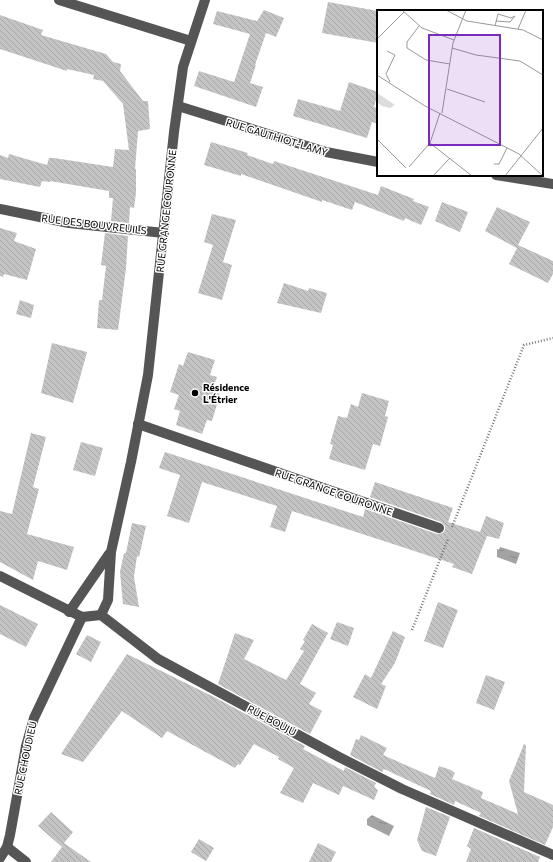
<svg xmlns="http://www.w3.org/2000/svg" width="553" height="862" font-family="Commissioner,sans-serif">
  <defs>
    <pattern id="water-ripples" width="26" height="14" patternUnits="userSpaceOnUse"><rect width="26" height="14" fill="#a3a3a3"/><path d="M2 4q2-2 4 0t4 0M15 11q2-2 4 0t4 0" fill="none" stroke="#8b8b8b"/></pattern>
    <pattern id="building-back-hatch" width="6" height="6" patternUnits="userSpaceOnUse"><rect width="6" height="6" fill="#c4c4c4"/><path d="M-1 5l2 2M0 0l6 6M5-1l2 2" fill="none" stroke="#a7a7a7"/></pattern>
  </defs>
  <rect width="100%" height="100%" fill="#fff"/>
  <g fill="url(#water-ripples)">
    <path d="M500,547L520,553L516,564L497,557V549L499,550Z"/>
    <path d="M372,815L394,826L389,836L367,825V819Z"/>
  </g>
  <g fill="url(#building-back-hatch)">
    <path d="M328,2L378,11V43L322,33Z"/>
    <path d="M264,10L284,18L276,37L266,33L255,65H256L250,83L263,87L256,107L194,86L199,71L234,82L250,34L213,24L217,11L257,21Z"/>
    <path d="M0,15L43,30L41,35L106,54L113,62L121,64L120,71L143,101H148L150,129L138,131L135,169H136V193L134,208L130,207L129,223L111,221L113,198H109V191L50,181V182L42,181L40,187L0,179V155L8,158L9,154L47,165L49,158H54L113,167L115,149L129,150L123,104L103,81L93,79L94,75L67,69V71L0,49Z"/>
    <path d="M349,82L378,92L374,107L378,108V124L372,122L367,138L293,116L298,99L340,111Z"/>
    <path d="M211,142L248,153L247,155L273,164L274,161L378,195L381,186L414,199L413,201L429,207L421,225L405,218L404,221L355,202L352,210L322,200V202L241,174V176L204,165Z"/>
    <path d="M442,202L468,212L460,232L435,221Z"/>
    <path d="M497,207L530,222L518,245L553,261V274L548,283L509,264L517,248L485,231Z"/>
    <path d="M212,214L236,220L223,262L232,265L222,300L198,293L213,245L204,242Z"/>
    <path d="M0,228L17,233L14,241L36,249L27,280L4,274L3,277L0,276Z"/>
    <path d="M105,233L128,236L126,268L118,330L97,328L99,300H102L106,266L101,265Z"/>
    <path d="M284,283L308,291L309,288L327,293L321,313L277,303Z"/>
    <path d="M20,300L34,305L31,318L16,314Z"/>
    <path d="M52,343L87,352L73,403L41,393Z"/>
    <path d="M188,352L215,360L210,375L217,377L212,391L220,394L212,421L207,420L202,434L176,425L180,411L174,409L179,395L170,392L179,364L183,366Z"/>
    <path d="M362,393L389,401L385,416L388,417L380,446L373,444L365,470L329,459L333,445L330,444L338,416L347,418L351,404L358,407Z"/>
    <path d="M31,433L46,437L33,487L39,489L27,534L74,547L67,570L38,561L33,580L0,562V511L12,514Z"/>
    <path d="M81,442L103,448L95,476L73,470Z"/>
    <path d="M165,452L363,517L365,509L437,534L443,533L445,530V526L441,522L370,497L375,482L453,508L448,522L480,532L486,516L504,523L499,539L487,536L472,574L452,567L454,564L292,511L285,532L270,527L277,506L202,482L189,523L167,516L180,475L159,468Z"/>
    <path d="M132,523L146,526L139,557L137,556L134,577L139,607L123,604L120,572L124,553H126Z"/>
    <path d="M438,602L458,610L443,648L424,641Z"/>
    <path d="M0,605L38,624L26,647L0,634Z"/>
    <path d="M337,622L354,628L348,646L330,639Z"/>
    <path d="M312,624L328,633L300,684L316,693L309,704L322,711L310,734L218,684L235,633L254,640L244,659L286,680L304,651L300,649L305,641L303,640Z"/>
    <path d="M393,631L405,637L395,663L381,684L386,686L377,709L353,697L365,674L371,678Z"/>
    <path d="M87,635L101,642L91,662L76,654Z"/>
    <path d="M127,654L214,697L305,746L303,749L344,771L345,767L376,783L374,787L378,790L374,800L343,786L339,795L313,783L303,803L280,793L294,768L278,759L279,757L254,744L240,765L238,764L235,768L167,731L162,738L122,711L83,762L61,754Z"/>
    <path d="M486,675L505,682L494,710L476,703Z"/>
    <path d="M361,735L387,748L383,755L435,778L439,766L451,770L455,773L452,779L483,792L481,798L518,814L509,781L524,744L526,745L524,792L553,805V827L545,845L479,816L481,813L455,801L454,805L430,794L431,791L384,769L382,772L350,755L356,739L359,740Z"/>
    <path d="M426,807L450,817L436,856L422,851L417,840Z"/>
    <path d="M51,812L73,832L64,843L91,862H51L62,847L38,826Z"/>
    <path d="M474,828L540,857L538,862H466L471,849L467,846Z"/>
    <path d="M199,839L214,848L206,861L191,852Z"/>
    <path d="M318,843L336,852L331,862H309Z"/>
  </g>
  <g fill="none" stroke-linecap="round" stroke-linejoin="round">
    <g stroke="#777" stroke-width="2.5" stroke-dasharray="1 2" stroke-linecap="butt">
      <path d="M452,527L524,345L553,338"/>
      <path d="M412,630L448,539"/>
    </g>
    <g stroke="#555" stroke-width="10">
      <path d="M59,0L191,41"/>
      <path d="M178,106L326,152L378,162"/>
      <path d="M496,175L553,184"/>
      <path d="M0,209L69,223L164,233"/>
      <path d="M138,424L439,528"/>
      <path d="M0,576L82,617L101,615L158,659L339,757L402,789L553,855"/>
      <path d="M69,612L109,554"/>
      <path d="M101,615L108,600L111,552L131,462L148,375L174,132L183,67L205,0"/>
      <path d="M7,847L26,862"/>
      <path d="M0,858L7,847L10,835L26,746L34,718L82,617"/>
    </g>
  </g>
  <circle fill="#000" stroke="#fff" stroke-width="1.5" cx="195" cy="393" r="4"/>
  <g text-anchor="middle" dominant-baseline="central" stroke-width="3" stroke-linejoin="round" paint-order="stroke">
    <g font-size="10" fill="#000" stroke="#fff">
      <text transform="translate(277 137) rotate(17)">RUE GAUTHIOT-LAMY</text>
      <text transform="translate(166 211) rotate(-84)">RUE GRANGE COURONNE</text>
      <text transform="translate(94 224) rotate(7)">RUE DES BOUVREUILS</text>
      <text transform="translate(334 492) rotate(19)">RUE GRANGE COURONNE</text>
      <text transform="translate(272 720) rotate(28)">RUE BOUJU</text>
      <text transform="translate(25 758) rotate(-78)">RUE CHOUDIEU</text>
    </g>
    <g font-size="10" font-weight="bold" fill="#000" stroke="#fff" text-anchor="start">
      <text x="203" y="387">Résidence<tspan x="203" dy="12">L'Étrier</tspan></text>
    </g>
  </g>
  <g transform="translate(377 10)">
    <rect width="166" height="166" fill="#fff"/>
    <path d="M0,83L18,95L13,98L5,96L0,92Z" fill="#dcdcdc"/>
    <path fill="none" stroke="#999" stroke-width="1" d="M25,0L45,18L77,30M69,0L90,11L146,20L166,30M42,16L30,32V38L49,50L73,54M118,16L121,4L134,8L138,6L133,12L119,11M141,19L149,0M0,29L27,2M75,38L99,45L143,51L166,65M10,41L18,45L9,64L13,72M0,65L48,96L142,144L166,166M70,79L108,92M65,103L76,33L89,0M0,129L29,158M53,133L95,166M117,154H122L130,138M32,157L53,133L63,103M56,166L73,148M128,166L166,118"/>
    <path fill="#7b2cbf" fill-opacity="0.15" stroke="#7b2cbf" stroke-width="2" d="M52,25H123V135H52Z"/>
    <rect width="166" height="166" fill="none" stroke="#000" stroke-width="2"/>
  </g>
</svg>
